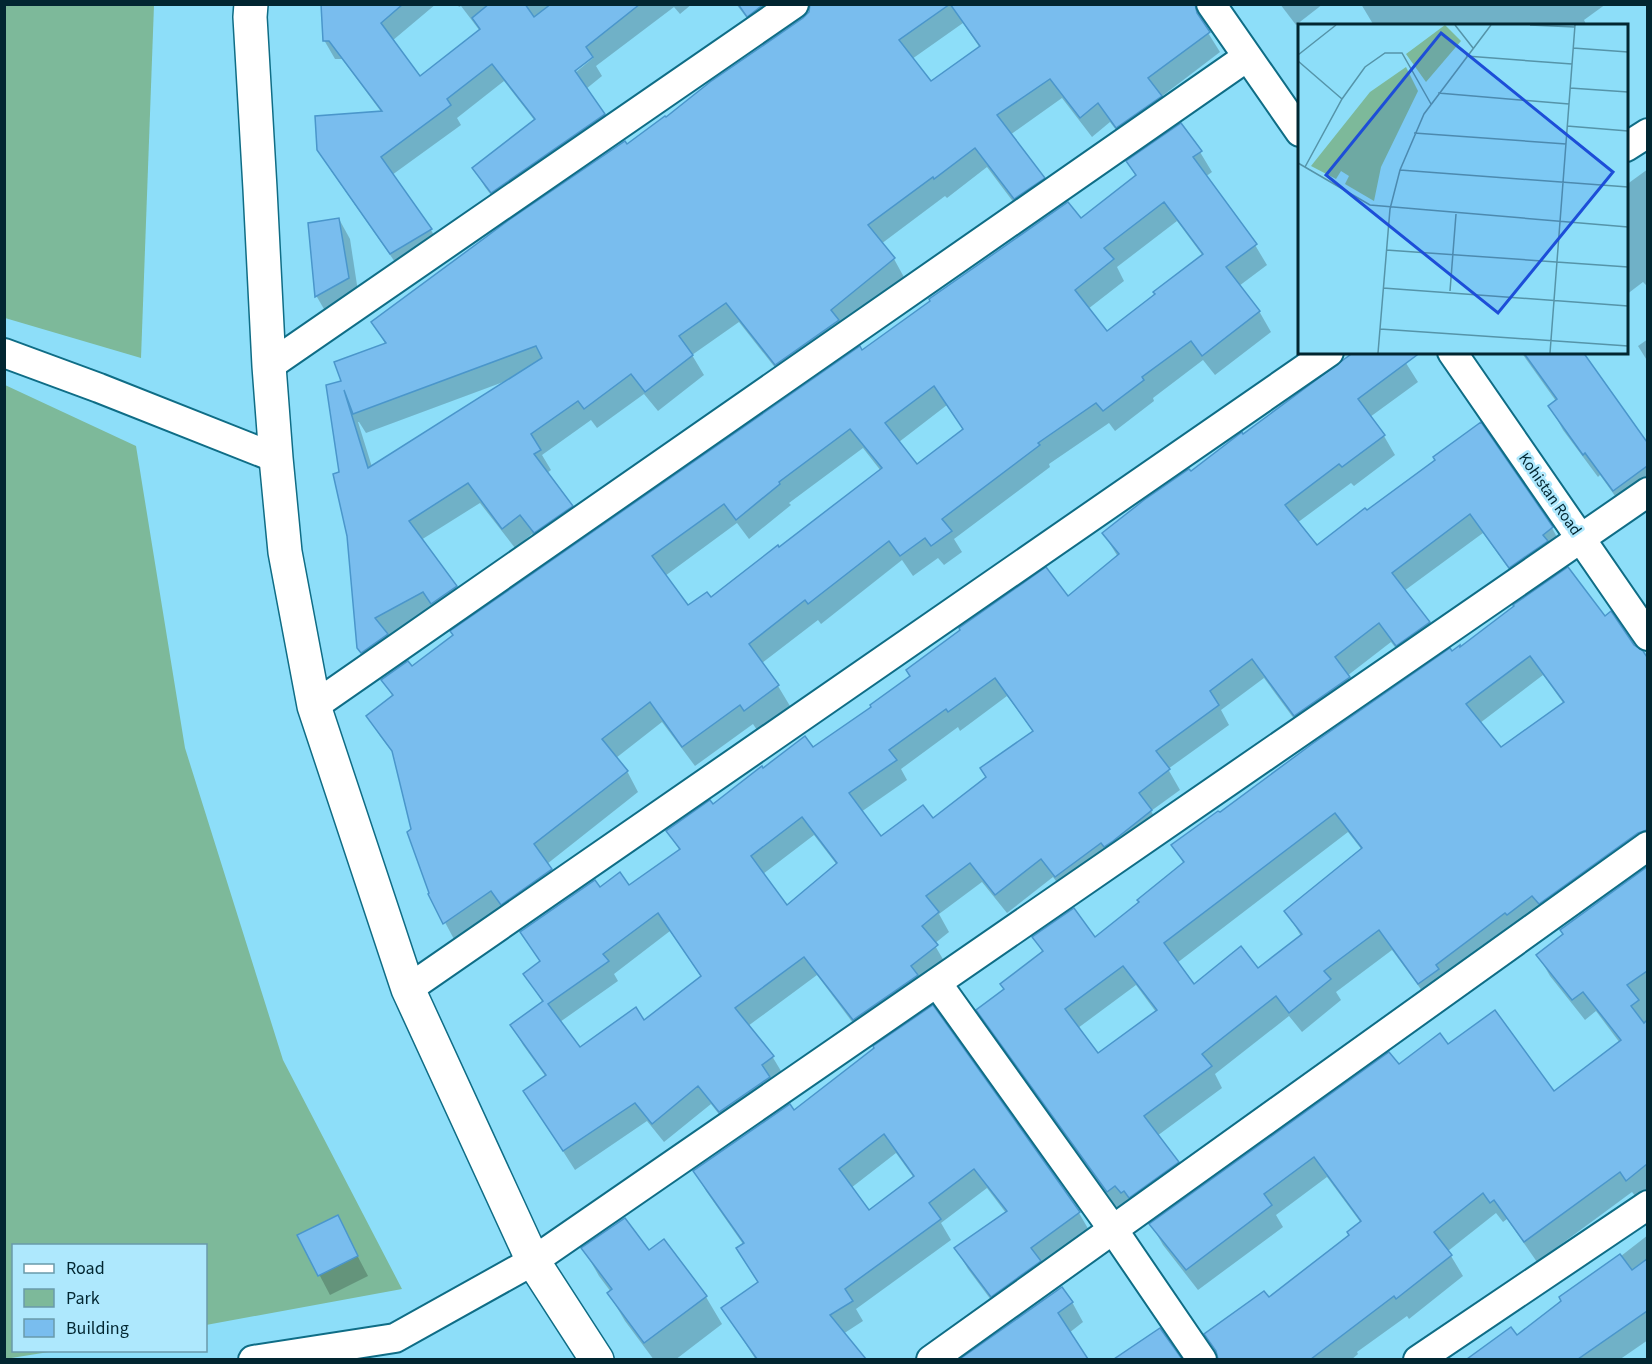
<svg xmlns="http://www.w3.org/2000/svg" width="1652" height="1364" font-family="'Source Sans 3',sans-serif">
  <rect width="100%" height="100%" fill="#8ddef9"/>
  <g fill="#7db99a">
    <path d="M4,5H154L141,358L5,318Z"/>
    <path d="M5,385L136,446L185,748L283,1060L402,1289L206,1325V1246H14V1350L55,1351L5,1359Z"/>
  </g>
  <g fill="#0003" fill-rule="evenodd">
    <path d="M322,4H436L392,41L419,78L480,31L461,6L459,7L457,4H692L680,14L674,7L596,66L602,76L586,89L604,115L615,133L503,211L485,187L474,169L535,121L504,81L457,118L461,125L392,175L431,230L442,249L402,272L330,169L318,150L382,113L342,59H335L324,40ZM593,55V58L570,77L568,75Z"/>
    <path d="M736,4H772L750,22Z"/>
    <path d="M820,4H1196L1206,21L1205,28L1220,52L1161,97L1172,117L1129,147L1110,122L1092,137L1062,98L1010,135L1044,178L1055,198L1026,219L987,167L947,198L945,196L881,244L894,259L905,279L788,384L739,322L692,355L704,375L658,411L644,394L597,428L591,420L542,455L551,470L547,473L571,507L583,527L546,552L532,534L515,548L480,503L421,540L456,587L467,607L435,612L388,637L398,655L370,668L358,647L341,473L343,382L386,345L373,322L627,146L804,19ZM963,23L980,48L931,83L912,59ZM506,381L372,467L358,422H359L366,433Z"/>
    <path d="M1280,4H1323L1296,25Z"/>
    <path d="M1361,4H1606L1584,20L1587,26H1371L1373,24Z"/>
    <path d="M1200,152L1212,172L1205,177L1255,245L1267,265L1239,286L1259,311L1271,332L1215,375L1203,360L1153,398L1154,401L1115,431L1109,423L1049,464L1050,467L954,539L962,552L944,565L938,558L913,576L902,560L821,624L818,620L762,663L778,686L790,706L757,730L753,724L695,766L662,722L616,758L627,771L638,792L547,864L563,890L456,943L430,894L396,757L380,736L368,716L393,697L383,680L412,668L862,352L1080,220L1136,177L1128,162ZM1177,221L1203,256L1106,333L1088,309L1124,281L1117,267ZM947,405L964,430L917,466L899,442ZM863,448L881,471L779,550L711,599L688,607L665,576L737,523L749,539L791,505L789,503Z"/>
    <path d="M1648,169V287L1643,282L1626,295V185Z"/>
    <path d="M339,219L350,239L359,298L328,316L317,297L310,224Z"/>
    <path d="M1648,339V362L1638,346Z"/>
    <path d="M1399,352L1418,382L1370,417L1384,436L1395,455L1354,486L1351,483L1297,523L1316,547L1367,512L1437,461L1480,425L1552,528L1563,548L1521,586L1483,533L1404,591L1429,623L1440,642L1408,664L1391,642L1347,676L1360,698L1306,735L1264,678L1221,710L1229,725L1168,769L1180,790L1151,811L1162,830L1067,896L1053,877L1007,913L982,882L939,914L949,932L934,944L947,966L865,1039L817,975L748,1026L772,1056L784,1076L732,1131L711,1104L664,1142L647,1121L575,1170L525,1092L546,1077L523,1045L512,1026L543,1003L525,974L541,962L522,932L600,889L629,887L680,851L668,831L813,750L1067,598L1118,557L1104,534L1243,436ZM1007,696L1034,732L988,778L932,820L881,838L861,812L907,780L901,769L958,727L960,731ZM814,835L837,865L786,907L763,874ZM670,931L702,977L644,1022L579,1049L560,1022L618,981L614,974Z"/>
    <path d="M1521,352H1581L1648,444V500L1628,514L1600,475L1598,477L1563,430L1550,406L1556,401Z"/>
    <path d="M1604,618L1633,646L1642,652L1648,659V855L1431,1003L1392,950L1336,992L1341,1000L1302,1032L1289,1016L1215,1074L1222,1088L1157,1136L1178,1163L1190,1183L1120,1212L990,1031L978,1010L1005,990L1043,953L1034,937L1094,939L1141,903L1184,864L1173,845L1452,653ZM1543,675L1564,704L1500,749L1480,723ZM1348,832L1362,850L1286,911L1301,936L1258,970L1194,986L1177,963ZM1136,985L1156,1012L1097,1056L1078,1028Z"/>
    <path d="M1648,868V1194L1639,1201L1632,1192L1537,1262L1507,1219L1503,1222L1496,1213L1448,1251L1463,1276L1409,1319L1407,1316L1357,1352L1358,1354L1351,1360H1220L1206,1335L1268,1299L1351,1236L1361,1223L1327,1177L1276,1215L1283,1227L1198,1290L1163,1245L1151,1224L1398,1066L1448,1046L1554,1093L1620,1043L1596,1011L1585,1020L1550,976L1538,955L1564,935L1562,930Z"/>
    <path d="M876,1048L1079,1213L1090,1232L1003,1316L968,1269L956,1249L1006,1213L987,1188L941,1223L951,1240L856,1309L863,1321L843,1334L864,1360H756L723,1308L759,1283L738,1249L743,1244L706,1191L695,1171L794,1112ZM896,1153L914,1178L869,1212L851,1188Z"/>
    <path d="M337,1217L368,1276L330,1295L299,1236Z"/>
    <path d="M1648,1235V1340L1619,1360H1470L1511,1329L1517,1337Z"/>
    <path d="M583,1248L649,1252L706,1297L722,1324L675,1360H654L625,1321L609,1294L611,1292L599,1276Z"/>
    <path d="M1061,1289L1072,1302L1083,1322L1069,1333L1086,1360H963Z"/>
    <path d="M1160,1330L1180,1360H1117Z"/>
  </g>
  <g fill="#79bdee" stroke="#4a96cb" stroke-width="1.5" fill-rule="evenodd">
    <path d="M321,4H403L381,23L420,76L480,29L472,18L489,4H525L534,17L551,4H640L586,47L593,57L575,71L605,114L491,193L472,168L535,119L492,64L447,99L451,105L381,157L432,229L390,254L317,150L315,116L382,111L329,41H323Z"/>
    <path d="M738,4H764L747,17Z"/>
    <path d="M810,4H950L899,40L931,81L980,46L950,4H1195L1197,13L1210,32L1148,78L1162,96L1116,128L1098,103L1080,118L1050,79L997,115L1045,178L1014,199L975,148L934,179L933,177L868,225L895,258L831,310L839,320L775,365L726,303L679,336L693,355L645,392L631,374L584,409L578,401L531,434L541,450L534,454L573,506L534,533L520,515L502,529L468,483L409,521L457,586L431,604L423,592L375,618L388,634L361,653L357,648L347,536L333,474L339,472L326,385L341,381L334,362L386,343L371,322L509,220L625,141L627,144L665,116L666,117L710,82L803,18L809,12ZM536,346L542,358L368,468L344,390L353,414Z"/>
    <path d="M1181,123L1202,151L1193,157L1257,244L1226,267L1260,311L1202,356L1191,341L1142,377L1144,380L1103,411L1096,403L1038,443L1040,445L942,519L952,531L931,546L925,538L900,556L889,541L808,604L805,600L749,644L779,685L744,711L740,705L682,747L650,702L602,739L628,771L534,844L552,869L501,905L491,891L443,924L428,894L429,893L407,832L411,829L392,751L366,716L393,695L381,680L408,661L412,666L453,635L450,631L860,346L862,350L930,301L929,299L1068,202L1081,218L1136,175L1126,161ZM1164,202L1203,254L1153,292L1155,294L1107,331L1075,290L1114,259L1104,248ZM934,386L963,429L917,464L885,423ZM850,429L882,468L779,547L778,545L711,597L707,592L688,605L652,556L724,504L736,520L780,484L779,482Z"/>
    <path d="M339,218L349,278L315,297L308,223Z"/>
    <path d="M1354,352H1421L1358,399L1385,435L1342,467L1339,464L1285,505L1317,545L1365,508L1367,510L1435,460L1433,457L1481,422L1553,527L1543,535L1548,541L1509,568L1470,514L1392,573L1430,622L1396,646L1379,623L1335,657L1350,677L1294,716L1252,659L1210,691L1219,705L1156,751L1170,769L1139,793L1152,810L1113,841L1104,847L1101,843L1055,877L1041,859L995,895L970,863L926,896L939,912L922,926L938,945L911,966L918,975L853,1020L804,957L735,1008L774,1056L762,1065L770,1077L719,1112L698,1086L652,1124L635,1103L563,1151L523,1091L546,1075L510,1025L543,1001L523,974L540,961L520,932L595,880L600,887L620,872L629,885L680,849L666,831L710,800L713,804L762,766L763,768L805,736L813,747L871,707L870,705L910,676L906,670L960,630L959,628L1046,567L1068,596L1119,554L1102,533L1144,500L1189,469L1191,471L1242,432L1243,434ZM995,678L1033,731L980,768L986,777L933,818L923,805L881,836L849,793L897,760L889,750L946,709L948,712ZM802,817L837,863L787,905L751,856ZM658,913L701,976L644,1020L636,1007L580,1047L548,1004L609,961L603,954Z"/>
    <path d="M1523,352H1583L1647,442V466L1613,491L1585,453L1583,455L1548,406L1557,399Z"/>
    <path d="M1568,567L1605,616L1611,611L1634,645L1643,651L1647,657V830L1638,833L1539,904L1532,896L1507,915L1505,913L1436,965L1439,969L1418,984L1379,930L1324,971L1331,979L1289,1013L1276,996L1202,1054L1212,1066L1144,1116L1179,1162L1129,1198L1124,1191L1121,1193L1115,1186L1107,1192L976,1010L1004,989L1000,984L1043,951L1032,937L1074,908L1095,937L1139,902L1137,900L1184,862L1171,845L1218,811L1220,812L1312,744L1450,648L1452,651L1460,645V647L1514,606L1513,605ZM1530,656L1564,702L1501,747L1466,704ZM1335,813L1362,848L1284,911L1302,934L1258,968L1241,946L1194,984L1164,943ZM1123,966L1157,1010L1098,1053L1065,1009Z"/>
    <path d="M1647,867V971L1627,985L1639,1000L1631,1006L1644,1023L1647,1020V1164L1626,1181L1620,1172L1524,1242L1494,1200L1490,1203L1483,1193L1434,1232L1452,1255L1396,1299L1394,1296L1311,1359H1218L1216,1351L1204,1334L1264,1291L1269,1297L1349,1235L1347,1232L1361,1221L1314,1157L1264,1194L1272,1205L1186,1270L1149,1224L1389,1052L1399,1064L1440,1033L1448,1044L1495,1010L1554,1091L1621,1040L1583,992L1572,1000L1536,955L1563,934L1560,930Z"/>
    <path d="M933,1005L1080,1212L1031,1248L1041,1261L991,1297L954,1248L1007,1211L974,1169L929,1203L941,1219L845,1289L853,1301L830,1315L866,1359H757L721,1308L758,1282L736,1248L744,1243L693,1171L790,1104L794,1110L874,1048L873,1046ZM884,1134L914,1176L869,1210L839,1169Z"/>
    <path d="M338,1215L358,1256L318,1276L297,1235Z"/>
    <path d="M625,1218L649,1250L664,1239L707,1296L644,1343L607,1293L612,1289L581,1248Z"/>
    <path d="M1620,1254L1632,1270L1647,1259V1311L1578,1359H1467L1511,1327L1517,1335L1561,1301L1559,1297Z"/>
    <path d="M1062,1287L1073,1302L1058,1313L1088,1359H960Z"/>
    <path d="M1160,1328L1182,1359H1114Z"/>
  </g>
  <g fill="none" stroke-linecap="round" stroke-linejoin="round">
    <defs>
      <g id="street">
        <path d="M1211,4L1300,132"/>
        <path d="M1626,147L1648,133"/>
        <path d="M1452,352L1648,636"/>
        <path d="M4,353L99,388L276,458"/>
        <path d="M269,366L794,4"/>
        <path d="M314,706L1247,57"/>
        <path d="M937,983L1112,1228L1202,1360"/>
        <path d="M408,989L1329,352"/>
        <path d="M253,1360L395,1338L533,1261L1648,492"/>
        <path d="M931,1360L1648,846"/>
        <path d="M1418,1360L1648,1205"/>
      </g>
      <path id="secondary" d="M251,4L250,17L260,189L269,366L276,458L285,552L314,706L408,989L533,1261L597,1360"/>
    </defs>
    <use href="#street" stroke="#0f6d86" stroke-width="32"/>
    <use href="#secondary" stroke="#0f6d86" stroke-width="36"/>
    <use href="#street" stroke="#fff" stroke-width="28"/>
    <use href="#secondary" stroke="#fff" stroke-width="33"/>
  </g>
  <g text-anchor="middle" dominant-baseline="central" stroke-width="5" stroke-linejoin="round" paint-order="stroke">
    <g font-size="16" fill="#022631" stroke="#aee8fd">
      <text transform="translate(1550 494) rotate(55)">Kohistan Road</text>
    </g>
  </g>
  <g transform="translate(1298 24)">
    <rect width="330" height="330" fill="#8ddef9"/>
    <path d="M147,1L163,17L128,58L108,30ZM108,43L120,67L83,143L76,177L47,160L51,152L43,147L38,155L13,142L72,68Z" fill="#7db99a"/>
    <path fill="none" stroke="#5594a9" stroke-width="1.5" d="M157,1L175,24M232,1L277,3M275,24L330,28M0,31L38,1M168,32L274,40M0,37L44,75M272,64L330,68M140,69L271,80M269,102L330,107M116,109L268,120M0,139L72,181L330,203M7,143L44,75L67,43L87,29H104L133,80M102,146L330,163M88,226L330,243M85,264L330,282M152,267L158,190M82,305L330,322M80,329L92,185L102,146L126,90L193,1M252,329L277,1"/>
    <path fill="#1d4ed8" fill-opacity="0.15" stroke="#1d4ed8" stroke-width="3" d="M143,9L315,148L200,289L28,151Z"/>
    <rect width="330" height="330" fill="none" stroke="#022631" stroke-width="3"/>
  </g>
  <rect width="1652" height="1364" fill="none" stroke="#022631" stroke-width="12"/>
  <rect x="12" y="1244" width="195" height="108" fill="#aee8fd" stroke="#699aab" stroke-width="1.5"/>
  <rect x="24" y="1264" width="30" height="9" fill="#ffffff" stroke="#699aab" stroke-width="1.5"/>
  <text x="66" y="1274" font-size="18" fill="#022631">Road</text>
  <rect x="24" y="1289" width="30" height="18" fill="#7db99a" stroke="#699aab" stroke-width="1.5"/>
  <text x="66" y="1304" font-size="18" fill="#022631">Park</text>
  <rect x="24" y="1319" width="30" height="18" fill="#79bdee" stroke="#699aab" stroke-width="1.5"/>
  <text x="66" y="1334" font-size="18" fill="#022631">Building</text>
</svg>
